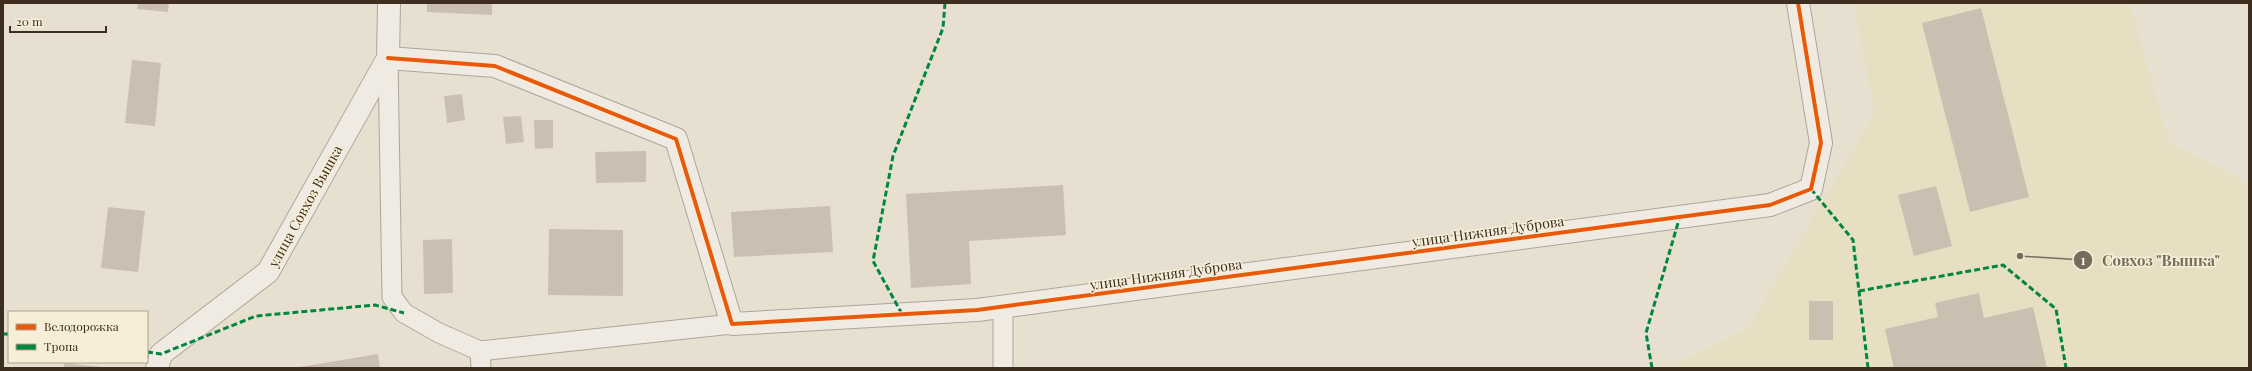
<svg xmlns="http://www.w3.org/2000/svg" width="2252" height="371" font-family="'Playfair Display',serif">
  <rect width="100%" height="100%" fill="#e7e0d1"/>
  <path fill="#e6dfc2" d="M1854,3H2129L2169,143L2249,184V368H1670L1748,328L1875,113Z"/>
  <g fill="#cbbfb2">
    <path d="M138,3H169L168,12L137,9Z"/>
    <path d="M427,3H492V15L427,12Z"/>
    <path d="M1981,8L2029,197L1970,212L1922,23Z"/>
    <path d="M132,60L161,63L155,126L125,123Z"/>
    <path d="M462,94L465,120L447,123L444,96Z"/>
    <path d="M521,116L524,142L506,144L503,117Z"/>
    <path d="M534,120H553V148L535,149Z"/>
    <path d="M646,151V182L596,183L595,152Z"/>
    <path d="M1063,185L1066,235L969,241L971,284L911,288L906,194Z"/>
    <path d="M1936,186L1952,246L1914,256L1898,195Z"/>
    <path d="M830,206L833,252L734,257L731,212Z"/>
    <path d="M108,207L145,211L138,272L101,268Z"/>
    <path d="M549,229L623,230V296L548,295Z"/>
    <path d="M452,239L453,293L424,294L423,240Z"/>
    <path d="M1979,293L1984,318L2033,307L2047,368H1894L1885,329L1938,317L1935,303Z"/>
    <rect x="1809" y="301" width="24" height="39"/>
    <path d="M378,354L380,368H300V367Z"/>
    <path d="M64,363L102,367V368H64Z"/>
  </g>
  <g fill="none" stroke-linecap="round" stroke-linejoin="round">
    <defs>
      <g id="service">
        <path d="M388,58L392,297L404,313L439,333L480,351L481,368"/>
        <path d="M480,351L732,324"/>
        <path d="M1003,368V307"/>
      </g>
      <g id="minor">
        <path d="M388,58L495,66L676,139L732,324L977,310"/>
        <path d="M157,368L161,354L268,272L388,58L389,3"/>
      </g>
      <path id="tertiary" d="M977,310L1770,205L1811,189L1821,143L1798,3"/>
    </defs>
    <use href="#service" stroke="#ada599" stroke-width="21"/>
    <use href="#minor" stroke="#ada599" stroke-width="24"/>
    <use href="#tertiary" stroke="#ada599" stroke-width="24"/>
    <use href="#service" stroke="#efebe3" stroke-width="19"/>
    <use href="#minor" stroke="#efebe3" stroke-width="22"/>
    <use href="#tertiary" stroke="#efebe3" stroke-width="22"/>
    <g stroke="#00873e" stroke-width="3" stroke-dasharray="6 3" stroke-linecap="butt">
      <path d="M1811,189L1853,240L1868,368"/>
      <path d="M1859,291L2003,265L2056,309L2066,368"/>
      <path d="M902,314L873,261L893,156L943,28L945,3"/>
      <path d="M3,334H9"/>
      <path d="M147,352L161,354L256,316L375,305L404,313"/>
      <path d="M1652,368L1646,333L1680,216"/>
    </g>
    <defs>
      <path id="cycleway" d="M388,58L495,66L676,139L732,324L977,310L1770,205L1811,189L1821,143L1798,3"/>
    </defs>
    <use href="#cycleway" stroke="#f7eed8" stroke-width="6"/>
    <use href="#cycleway" stroke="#e8590c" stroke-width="4"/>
  </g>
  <g text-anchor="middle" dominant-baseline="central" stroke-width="3" stroke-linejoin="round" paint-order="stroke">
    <g font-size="14" fill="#3d2e20" stroke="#f7eed8">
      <text transform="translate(305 206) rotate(-61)">улица Совхоз Вышка</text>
      <text transform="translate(1488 231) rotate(-8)">улица Нижняя Дуброва</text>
      <text transform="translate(1166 274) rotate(-8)">улица Нижняя Дуброва</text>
    </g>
  </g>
  <path fill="none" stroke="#786c5e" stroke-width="1.5" d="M2020 256L2083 260"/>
  <g fill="#786c5e" stroke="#f7eed8" stroke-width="1.5">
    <circle cx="2020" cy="256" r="4"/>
    <circle cx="2083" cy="260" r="10"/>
  </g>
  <g font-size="12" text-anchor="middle" font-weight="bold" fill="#fff">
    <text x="2083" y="265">1</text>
  </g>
  <g font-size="15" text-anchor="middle" font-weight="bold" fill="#786c5e" stroke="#f7eed8" stroke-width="3" stroke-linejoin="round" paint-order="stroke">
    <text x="2161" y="266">Совхоз "Вышка"</text>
  </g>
  <rect width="2252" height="371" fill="none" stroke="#3d2e20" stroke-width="8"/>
  <rect x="8" y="311" width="140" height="52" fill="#f7eed8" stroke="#ada18e"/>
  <rect x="16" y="324" width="20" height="6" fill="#e8590c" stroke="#ada18e"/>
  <text x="44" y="331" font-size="12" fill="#3d2e20">Велодорожка</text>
  <rect x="16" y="344" width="20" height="6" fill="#00873e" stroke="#ada18e"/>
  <text x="44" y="351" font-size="12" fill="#3d2e20">Тропа</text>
  <path d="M10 26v6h96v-6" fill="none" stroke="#3d2e20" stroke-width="2"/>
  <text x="16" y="26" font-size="12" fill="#3d2e20" stroke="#f7eed8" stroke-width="3" paint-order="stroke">20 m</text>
</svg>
